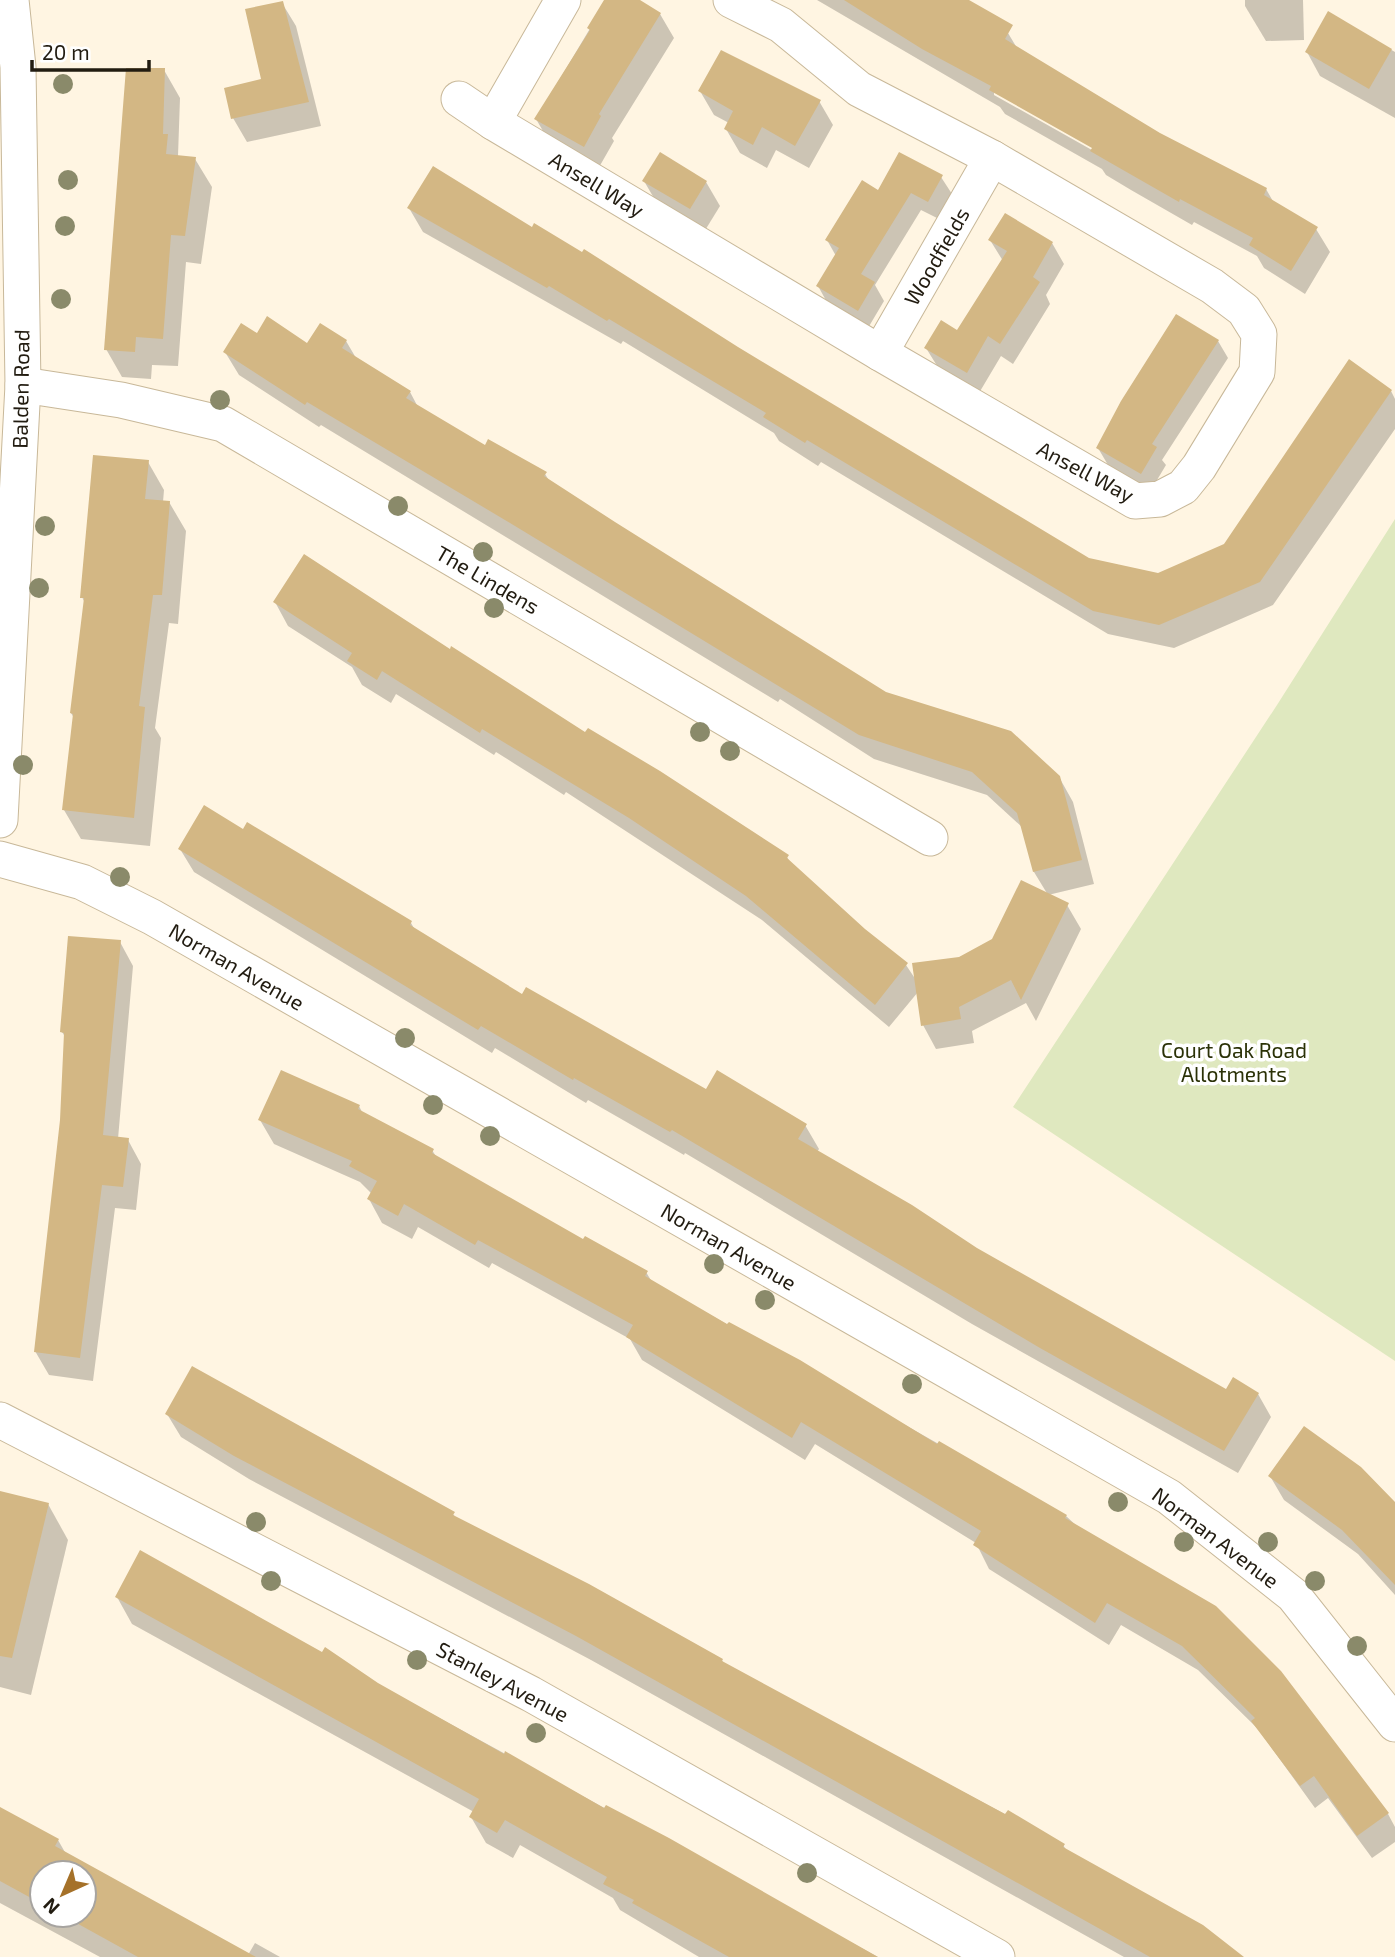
<svg xmlns="http://www.w3.org/2000/svg" width="1395" height="1957" font-family="'Exo 2',sans-serif">
  <rect width="100%" height="100%" fill="#fff5e2"/>
  <path fill="#dfe8bf" d="M1395,519V1361L1013,1107L1277,705Z"/>
  <g fill="#0003" fill-rule="evenodd">
    <path d="M607,0H637L660,14L674,38L612,138L614,141L598,169L550,143L536,119Z"/>
    <path d="M817,0H957L1008,33L1017,48L1159,134L1266,189L1274,203L1316,229L1330,252L1305,294L1264,268L1257,256L1194,222L1192,225L1131,190L1106,175L1102,169L1005,114L1000,107ZM994,91L1101,151L1099,154L994,95Z"/>
    <path d="M1245,0H1303L1304,40L1266,41L1245,6Z"/>
    <path d="M282,3L296,26L321,126L247,142L233,118L263,81Z"/>
    <path d="M1329,14L1395,52V118L1320,76L1307,52Z"/>
    <path d="M164,70L180,98L178,156L195,159L212,187L201,264L186,262L178,366L152,365L151,379L122,377L106,349Z"/>
    <path d="M700,91L819,101L833,125L809,168L776,150L767,168L740,153L726,129L729,123L714,115Z"/>
    <path d="M941,177L952,194L939,219L921,210L875,285L884,301L868,328L828,304L818,286L836,256L827,240L879,193Z"/>
    <path d="M644,181L706,182L720,206L704,232L658,205Z"/>
    <path d="M409,208L533,230L1088,560L1158,574L1225,545L1391,391L1395,399V429L1273,605L1174,648L1108,634L821,462L818,466L779,441L774,433L623,341L621,344L423,232Z"/>
    <path d="M990,240L1052,243L1064,264L1046,295L1050,304L1013,364L1001,356L979,393L939,369L926,348L958,332L1003,261Z"/>
    <path d="M257,335L308,345L346,341L356,358L410,392L418,407L485,447L545,474L550,482L885,693L1059,777L1073,802L1094,884L1048,895L1067,905L1081,929L1036,1021L1026,1003L972,1031L974,1043L936,1049L923,1025L918,992L889,1027L762,920L566,792L564,795L496,752L494,755L396,694L391,703L362,685L352,667L288,626L275,602L450,651L787,857L792,866L864,930L906,965L916,980L993,940L1048,895L1034,872L1023,828L987,795L874,759L780,699L778,702L321,425L319,427L239,375L225,352Z"/>
    <path d="M1218,341L1228,358L1162,460L1166,465L1151,490L1108,465L1098,448Z"/>
    <path d="M148,462L164,490L163,502H169L186,531L178,624L169,623L155,728L161,738L150,846L81,839L64,810L74,718L71,713L85,603L82,597Z"/>
    <path d="M180,849L411,923L415,930L522,996L706,1091L805,1125L819,1149L817,1152L976,1249L1226,1392L1258,1394L1271,1417L1238,1473L972,1324L685,1153L684,1155L588,1100L586,1103L495,1048L492,1053L194,872Z"/>
    <path d="M120,942L133,966L118,1139L128,1140L141,1164L136,1210L115,1208L93,1381L49,1375L35,1351L62,1120L66,1038L62,1032Z"/>
    <path d="M359,1106L363,1114L432,1150L437,1158L584,1242L646,1272L652,1282L1066,1516L1388,1814L1395,1827V1842L1372,1858L1328,1798L1315,1808L1258,1729L1198,1670L1121,1625L1109,1645L989,1569L976,1543L815,1444L805,1460L642,1360L630,1339L492,1263L489,1268L418,1227L412,1239L382,1223L369,1199L372,1194L360,1182L274,1144L260,1120Z"/>
    <path d="M167,1414L453,1514L456,1518L722,1660L724,1665L1063,1845L1067,1851L1241,1957H1124L591,1660L249,1479L181,1437Z"/>
    <path d="M1270,1476L1395,1505V1595L1358,1554L1284,1500Z"/>
    <path d="M0,1499L48,1504L68,1540L31,1695L0,1687Z"/>
    <path d="M117,1597L377,1684L878,1957H699L620,1910L613,1898L520,1845L513,1858L486,1843L471,1817L474,1812L132,1624Z"/>
    <path d="M0,1809L58,1840L66,1854L248,1955L255,1943L280,1957H100L0,1903ZM42,1873H84V1915H42Z"/>
  </g>
  <g fill="#d3b784">
    <path d="M604,0H640L661,13L599,114L601,116L584,147L534,119L590,30L587,28Z"/>
    <path d="M844,0H969L1013,25L1005,39L1160,133L1267,188L1264,195L1318,227L1291,271L1249,245L1253,238L1180,199L1179,202L1116,166L1090,151L1092,148L989,90L991,86L922,49Z"/>
    <path d="M283,1L309,102L231,119L224,88L261,79L245,9Z"/>
    <path d="M1328,11L1392,49L1369,89L1305,52Z"/>
    <path d="M721,50L821,100L795,146L762,127L753,145L724,129L733,111L698,91Z"/>
    <path d="M126,68H165L163,134H168L166,154L196,157L185,236L171,235L163,339L136,337L135,352L104,350Z"/>
    <path d="M660,152L707,181L690,209L642,181Z"/>
    <path d="M899,152L943,175L928,202L911,193L861,274L875,282L858,311L816,286L839,248L825,240L862,180L878,190Z"/>
    <path d="M433,166L532,227L534,223L582,252L584,249L738,347L1089,558L1158,573L1224,544L1349,359L1392,390L1260,582L1159,625L1093,611L807,440L805,443L763,417L766,413L609,319L607,321L549,286L547,288L407,208Z"/>
    <path d="M1005,213L1053,242L1033,277L1040,282L1000,344L988,336L967,373L924,348L941,320L957,330L1007,251L988,240Z"/>
    <path d="M1176,314L1219,340L1152,444L1157,447L1141,474L1096,448L1121,401Z"/>
    <path d="M267,316L307,343L320,323L347,340L342,348L411,391L406,398L485,445L488,439L547,472L544,476L615,522L886,692L1011,731L1060,776L1082,860L1033,872L1017,813L972,772L859,735L515,526L307,402L305,405L223,352L241,323L257,333Z"/>
    <path d="M93,455L149,460L145,499L170,501L162,595H153L139,706L145,707L134,818L62,810L73,714L70,713L84,598H80Z"/>
    <path d="M304,554L450,649L451,646L585,732L588,728L660,771L789,855L787,858L865,929L908,963L875,1005L746,896L629,818L482,729L480,733L382,671L377,680L347,661L352,653L273,602Z"/>
    <path d="M204,805L243,829L247,822L412,921L410,925L522,994L526,987L706,1089L717,1070L807,1124L798,1139L912,1205L977,1248L1226,1389L1233,1377L1259,1393L1224,1451L1040,1348L672,1130L670,1132L574,1078L573,1080L481,1026L478,1030L178,849Z"/>
    <path d="M1021,880L1069,903L1021,1000L1011,980L959,1007L961,1019L921,1026L912,963L959,957L992,939Z"/>
    <path d="M68,936L121,940L103,1135L129,1138L123,1187L102,1185L80,1358L34,1352L60,1120L64,1033L60,1032Z"/>
    <path d="M281,1070L360,1105L358,1109L434,1149L432,1153L583,1239L585,1236L648,1271L645,1276L727,1324L729,1322L800,1360L937,1444L939,1441L1067,1515L1065,1518L1216,1606L1281,1671L1389,1813L1357,1836L1314,1776L1300,1786L1251,1721L1255,1718L1182,1646L1107,1603L1095,1623L973,1545L981,1531L801,1422L792,1438L626,1337L633,1325L478,1240L475,1245L404,1204L398,1216L367,1199L377,1181L349,1166L352,1161L258,1120Z"/>
    <path d="M192,1366L455,1512L453,1515L589,1584L723,1659L722,1661L1005,1814L1008,1810L1065,1844L1063,1847L1203,1925L1244,1957H1150L576,1636L234,1456L165,1414Z"/>
    <path d="M1304,1426L1361,1467L1395,1502V1585L1342,1530L1268,1476Z"/>
    <path d="M0,1491L49,1503L12,1658L0,1656Z"/>
    <path d="M140,1550L322,1652L325,1647L378,1683L504,1754L505,1751L604,1808L606,1805L669,1838L878,1957H729L632,1903L634,1900L603,1884L607,1877L505,1820L497,1833L469,1817L479,1799L115,1597Z"/>
    <path d="M0,1807L59,1839L55,1846L256,1957H138L62,1915H84V1873H42V1904L0,1881Z"/>
  </g>
  <g fill="none" stroke-linecap="round" stroke-linejoin="round">
    <defs>
      <g id="minor">
        <path d="M563,0L493,122L880,353L1135,501L1160,499L1183,487L1199,467L1257,372L1259,334L1244,310L1212,286L992,158L859,89L781,25L731,0"/>
        <path d="M459,99L493,122"/>
        <path d="M880,353L992,158"/>
        <path d="M23,385L121,400L223,424L930,838"/>
        <path d="M0,820L23,385L18,67L11,0"/>
        <path d="M0,859L82,882L152,917L1169,1497L1293,1595L1395,1724"/>
        <path d="M0,1420L531,1694L997,1957"/>
      </g>
    </defs>
    <use href="#minor" stroke="#c8b899" stroke-width="37"/>
    <use href="#minor" stroke="#fff" stroke-width="35"/>
  </g>
  <g fill="#8a8a6a">
    <circle cx="63" cy="84" r="10"/>
    <circle cx="68" cy="180" r="10"/>
    <circle cx="65" cy="226" r="10"/>
    <circle cx="61" cy="299" r="10"/>
    <circle cx="220" cy="400" r="10"/>
    <circle cx="398" cy="506" r="10"/>
    <circle cx="45" cy="526" r="10"/>
    <circle cx="483" cy="552" r="10"/>
    <circle cx="39" cy="588" r="10"/>
    <circle cx="494" cy="608" r="10"/>
    <circle cx="700" cy="732" r="10"/>
    <circle cx="730" cy="751" r="10"/>
    <circle cx="23" cy="765" r="10"/>
    <circle cx="120" cy="877" r="10"/>
    <circle cx="405" cy="1038" r="10"/>
    <circle cx="433" cy="1105" r="10"/>
    <circle cx="490" cy="1136" r="10"/>
    <circle cx="714" cy="1264" r="10"/>
    <circle cx="765" cy="1300" r="10"/>
    <circle cx="912" cy="1384" r="10"/>
    <circle cx="1118" cy="1502" r="10"/>
    <circle cx="256" cy="1522" r="10"/>
    <circle cx="1184" cy="1542" r="10"/>
    <circle cx="1268" cy="1542" r="10"/>
    <circle cx="271" cy="1581" r="10"/>
    <circle cx="1315" cy="1581" r="10"/>
    <circle cx="1357" cy="1646" r="10"/>
    <circle cx="417" cy="1660" r="10"/>
    <circle cx="536" cy="1733" r="10"/>
    <circle cx="807" cy="1873" r="10"/>
  </g>
  <g text-anchor="middle" dominant-baseline="central" stroke-width="7" stroke-linejoin="round" paint-order="stroke">
    <g font-size="21" fill="#221c11" stroke="#fff">
      <text transform="translate(597 184) rotate(31)">Ansell Way</text>
      <text transform="translate(936 256) rotate(-60)">Woodfields</text>
      <text transform="translate(20 389) rotate(-89)">Balden Road</text>
      <text transform="translate(1086 471) rotate(28)">Ansell Way</text>
      <text transform="translate(488 579) rotate(30)">The Lindens</text>
      <text transform="translate(237 966) rotate(30)">Norman Avenue</text>
      <text transform="translate(729 1246) rotate(30)">Norman Avenue</text>
      <text transform="translate(1216 1537) rotate(37)">Norman Avenue</text>
      <text transform="translate(503 1681) rotate(28)">Stanley Avenue</text>
    </g>
    <g font-size="21" fill="#2b3207" stroke="#fff">
      <text x="1234" y="1049">Court Oak Road<tspan x="1234" dy="24">Allotments</tspan></text>
    </g>
  </g>
  <g transform="translate(63 1894) rotate(224)"><circle r="33" fill="#ffffff" stroke="#a7a4a0" stroke-width="2"/>
  <path d="M0-5L12 26L0 18L-12 26Z" fill="#a57129"/>
  <text y="-10" font-size="19" font-weight="bold" text-anchor="middle" fill="#221c11">N</text>
  </g>
  <path d="M32 60v10h117v-10" fill="none" stroke="#221c11" stroke-width="3.5"/>
  <text x="42" y="60" font-size="21" fill="#221c11" stroke="#ffffff" stroke-width="5" paint-order="stroke">20 m</text>
</svg>
